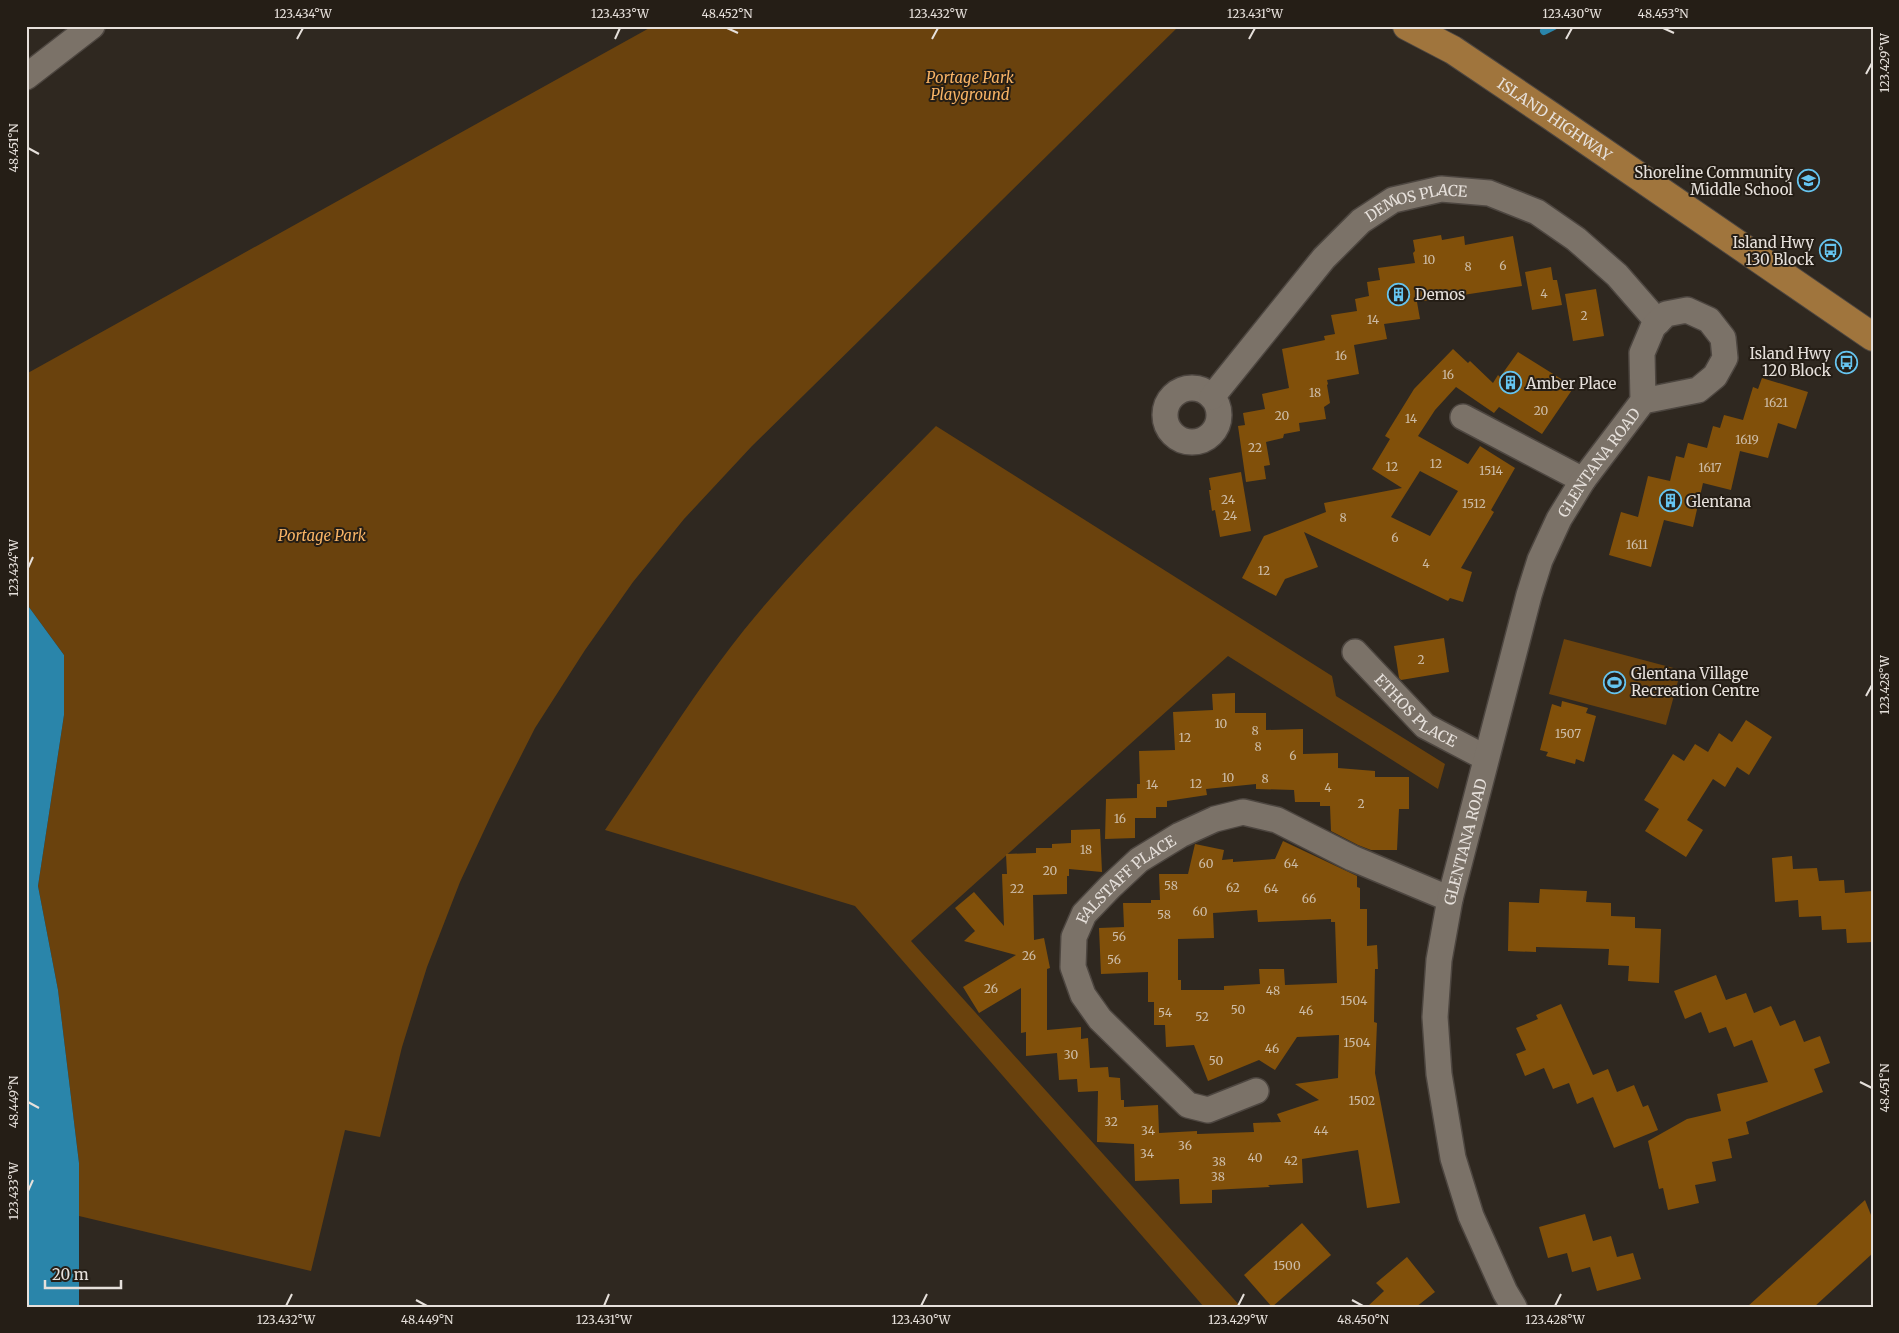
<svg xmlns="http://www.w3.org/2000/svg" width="1899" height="1333" font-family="Merriweather,serif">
  <rect width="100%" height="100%" fill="#2f2820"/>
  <g fill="#6a420d">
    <path d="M653,26H1179L752,446L684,519L633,582L585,650L535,728L496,805L460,882L427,967L402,1047L380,1137L345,1130L311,1271L79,1216V1163L58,990L38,886L64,715V655L26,603V374Z"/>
    <path d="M936,426L1332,676L1336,696L1445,764L1438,789L1228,656L911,941L1241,1307H1204L855,906L605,830C651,763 693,694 744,630C803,557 871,492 936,426Z"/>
    <path d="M1564,639L1681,670L1666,725L1549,694Z"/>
  </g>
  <path fill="#2a85aa" d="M26,603L64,655V715L38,886L58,990L79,1163V1307H26Z"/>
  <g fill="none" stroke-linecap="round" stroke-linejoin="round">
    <path stroke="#2a85aa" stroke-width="8" d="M1544,31L1554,26"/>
  </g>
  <g fill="#81500a" fill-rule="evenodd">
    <path d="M1441,235L1442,240L1464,236L1465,245L1513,236L1522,286L1417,302L1420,319L1384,324L1387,339L1354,345L1359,374L1327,380L1328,384L1327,385L1330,403L1324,407L1326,419L1299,423L1300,431L1284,434L1283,438L1266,442L1270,465L1264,466L1266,479L1246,482L1238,426L1245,425L1243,413L1265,409L1262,394L1289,388L1282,349L1325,340L1324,336L1335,334L1331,315L1357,311L1355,299L1369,296L1367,282L1380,280L1378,268L1415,263L1413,253L1415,251L1413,240Z"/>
    <path d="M1551,267L1553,280H1557L1562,305L1532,310L1525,272Z"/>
    <path d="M1596,289L1604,336L1573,341L1565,294Z"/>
    <path d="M1453,349L1468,363L1470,361L1493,383L1498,375L1500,377L1518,352L1574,387L1542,434L1499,407L1494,413L1456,387L1435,410L1418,436L1468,464L1480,446L1515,468L1491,510L1494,512L1461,568L1472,572L1463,602L1450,598L1448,601L1304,532L1318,567L1285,579L1276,596L1242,578L1264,536L1326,512L1324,503L1402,488L1372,469L1390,439L1385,436L1414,389ZM1420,471L1458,491L1430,536L1391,517Z"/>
    <path d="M1762,378L1808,392L1796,429L1778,423L1768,458L1740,451L1731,490L1703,483L1693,527L1664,520L1651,567L1609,555L1621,512L1638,517L1648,476L1670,481L1676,456L1684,458L1688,443L1707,448L1713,426L1720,428L1724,415L1743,420L1753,387L1758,389Z"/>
    <path d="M1241,472L1251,531L1220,537L1215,510L1212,511L1209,490H1211L1209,478Z"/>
    <path d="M1444,638L1449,672L1401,680L1399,678L1394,646Z"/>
    <path d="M1235,693V713H1266V730L1303,729V754L1338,753V768L1375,771V777H1409V809H1399L1397,850H1371L1358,845L1331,831L1330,806H1320V802H1295L1294,790L1256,789V784L1206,789L1207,795L1167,801V807H1156V818H1135V838L1105,839L1106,799L1137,798V784H1140L1139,751L1175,750L1173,712L1213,710L1212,694Z"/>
    <path d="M1562,701L1588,708L1586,713L1596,716L1584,762L1576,759L1575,764L1546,756L1548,752L1540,750L1552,704L1561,707Z"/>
    <path d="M1746,720L1772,737L1749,775L1737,767L1725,787L1713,779L1687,820L1703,830L1686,857L1645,831L1659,809L1644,800L1673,754L1684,761L1695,744L1708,752L1719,733L1732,742Z"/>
    <path d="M1100,829L1102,872L1069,869V876H1067V894L1033,895L1034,940L1044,938L1050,968L1047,969V1030L1081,1027V1039L1088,1038L1090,1068L1108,1067L1109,1077L1120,1078L1121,1100H1124V1107L1158,1105L1159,1133L1197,1131V1134L1254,1132L1253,1123L1281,1122L1277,1114L1319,1100L1295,1084L1338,1078L1339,1035L1297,1037L1275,1070L1259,1060L1208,1081L1194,1045L1166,1047L1165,1025H1154V1002H1148V972L1101,974L1099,928L1124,927L1123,903H1151V900H1160L1159,874H1188L1195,844L1224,850L1222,860L1233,859V862L1275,859L1283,841L1357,876V887L1360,888V909H1367V946L1377,945L1378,969H1375L1374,1022L1377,1023L1375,1073L1400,1203L1367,1208L1358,1150L1302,1159L1303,1183L1268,1185L1270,1187L1212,1190V1203L1180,1204L1179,1179L1135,1181L1134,1144L1097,1142L1098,1091L1078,1092L1077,1079L1059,1080L1057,1053L1026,1056V1032L1021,1033V988L979,1013L963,987L1016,955L964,941L975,931L955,908L974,892L1004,926L1002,874H1007L1006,854L1036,853V848H1052V844L1071,843V830ZM1257,910L1258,922L1331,919V922H1335L1337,983L1285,985L1284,969H1259L1260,984L1224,986V990H1181V980H1178V939L1214,938L1213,913Z"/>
    <path d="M1792,856L1793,869L1817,868L1819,881L1844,880L1845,893L1873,891V942L1847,943L1846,929L1822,930L1821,916L1799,917L1798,900L1775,902L1772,858Z"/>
    <path d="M1540,889L1587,891L1586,902L1611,903V916L1635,917V928L1661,929L1659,983L1628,981L1629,966L1608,965L1609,949L1536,947V952L1508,951L1509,902L1539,903Z"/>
    <path d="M1716,975L1726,1000L1746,993L1754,1013L1771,1006L1780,1026L1795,1020L1804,1042L1820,1036L1830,1063L1814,1069L1823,1092L1746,1122L1749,1134L1728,1139L1732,1158L1712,1162L1716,1181L1695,1185L1699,1203L1668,1210L1663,1188L1659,1189L1648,1141L1687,1119L1721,1111L1717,1094L1768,1082L1752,1040L1734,1047L1726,1027L1709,1033L1701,1012L1685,1019L1674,991Z"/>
    <path d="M1561,1004L1593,1075L1608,1069L1617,1092L1634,1085L1643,1107L1648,1105L1658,1130L1614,1148L1593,1097L1577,1104L1569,1083L1553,1089L1544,1068L1525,1076L1516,1054L1526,1050L1516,1028L1538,1019L1536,1015Z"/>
    <path d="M1865,1200L1873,1220V1253L1814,1307H1747Z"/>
    <path d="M1585,1214L1593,1241L1611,1236L1617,1257L1633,1253L1641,1279L1597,1291L1590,1267L1572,1272L1567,1253L1548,1258L1539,1227Z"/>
    <path d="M1302,1223L1331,1255L1272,1307L1244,1275Z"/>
    <path d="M1407,1257L1435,1292L1416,1307H1367L1384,1291L1376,1283Z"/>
  </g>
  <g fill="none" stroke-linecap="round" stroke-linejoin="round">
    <defs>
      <g id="minor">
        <path d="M26,77L92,26"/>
        <circle cx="1192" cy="415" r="27"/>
        <path id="s1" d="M1212,397L1324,258L1361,221L1393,200L1441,189L1489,193L1537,212L1576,239L1617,275L1658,322"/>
        <path d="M1463,417L1583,480"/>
        <path id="s2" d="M1355,652L1425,726L1486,758"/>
        <path id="s3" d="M1256,1091L1208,1110L1188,1105L1100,1019L1083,995L1073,967L1074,937L1084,914L1110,887L1139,860L1180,835L1215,819L1243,812L1277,820L1352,858L1450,899"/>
        <path id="s4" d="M1514,1307L1505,1292L1471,1216L1453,1158L1439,1074L1435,1017L1439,960L1450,899L1529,595L1540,560L1559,519L1583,480L1643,401L1642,353L1653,327L1666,314L1687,310L1709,320L1723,338L1725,358L1715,376L1698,390L1643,401"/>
      </g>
      <g id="major">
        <path id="s5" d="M1407,26L1453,50L1551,116L1873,337"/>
      </g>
    </defs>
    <use href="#minor" stroke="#4d4640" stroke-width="28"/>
    <use href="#major" stroke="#4d4640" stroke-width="30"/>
    <use href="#minor" stroke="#7b7268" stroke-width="25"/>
    <use href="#major" stroke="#a0753d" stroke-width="28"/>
  </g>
  <path fill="none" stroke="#e6e0db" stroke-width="2" d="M727,28L738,33M1663,28L1674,33M297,39L303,28M615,39L620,28M932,39L938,28M1249,39L1255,28M1566,39L1572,28M1866,74L1872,63M28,148L39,154M28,568L33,557M1866,696L1872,685M1860,1082L1872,1088M28,1102L39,1108M28,1191L33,1180M416,1300L427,1306M1352,1300L1363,1306M286,1306L292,1294M604,1306L609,1294M921,1306L927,1294M1238,1306L1244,1294M1555,1306L1561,1294"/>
  <defs>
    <symbol id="school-ring" viewBox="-11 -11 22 22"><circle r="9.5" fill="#251e16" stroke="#66c4ef" stroke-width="1.5"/><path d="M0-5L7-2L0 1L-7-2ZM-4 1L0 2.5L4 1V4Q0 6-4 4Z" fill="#66c4ef"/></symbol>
    <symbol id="bus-ring" viewBox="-11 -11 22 22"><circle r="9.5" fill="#251e16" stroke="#66c4ef" stroke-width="1.5"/><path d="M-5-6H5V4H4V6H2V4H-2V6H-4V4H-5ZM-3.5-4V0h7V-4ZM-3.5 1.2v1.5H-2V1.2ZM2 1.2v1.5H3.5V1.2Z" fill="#66c4ef"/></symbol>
    <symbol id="building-ring" viewBox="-11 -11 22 22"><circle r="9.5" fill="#251e16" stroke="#66c4ef" stroke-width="1.5"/><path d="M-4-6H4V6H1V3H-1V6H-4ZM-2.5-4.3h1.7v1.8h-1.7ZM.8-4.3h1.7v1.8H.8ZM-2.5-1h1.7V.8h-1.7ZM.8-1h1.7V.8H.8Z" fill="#66c4ef"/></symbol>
    <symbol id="stadium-ring" viewBox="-11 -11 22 22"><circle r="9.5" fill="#251e16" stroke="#66c4ef" stroke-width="1.5"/><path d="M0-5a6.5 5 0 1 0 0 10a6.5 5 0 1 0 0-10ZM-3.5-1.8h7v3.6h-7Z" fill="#66c4ef"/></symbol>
  </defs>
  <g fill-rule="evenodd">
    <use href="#school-ring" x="1796" y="168" width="25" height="25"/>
    <use href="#bus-ring" x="1818" y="238" width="25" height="25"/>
    <use href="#building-ring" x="1386" y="282" width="25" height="25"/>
    <use href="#bus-ring" x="1834" y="350" width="25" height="25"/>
    <use href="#building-ring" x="1498" y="370" width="25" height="25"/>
    <use href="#building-ring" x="1658" y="488" width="25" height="25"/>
    <use href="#stadium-ring" x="1602" y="670" width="25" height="25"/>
  </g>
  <g text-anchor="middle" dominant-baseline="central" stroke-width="4" stroke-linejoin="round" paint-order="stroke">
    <g font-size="12" fill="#cdbca7">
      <text x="1429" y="259">10</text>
      <text x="1503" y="265">6</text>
      <text x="1468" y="266">8</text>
      <text x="1544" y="293">4</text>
      <text x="1584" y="315">2</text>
      <text x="1373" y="319">14</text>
      <text x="1341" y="355">16</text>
      <text x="1448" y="374">16</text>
      <text x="1315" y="392">18</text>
      <text x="1776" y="402">1621</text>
      <text x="1541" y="410">20</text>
      <text x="1282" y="415">20</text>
      <text x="1411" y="418">14</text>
      <text x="1747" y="439">1619</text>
      <text x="1255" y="447">22</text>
      <text x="1436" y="463">12</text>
      <text x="1392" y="466">12</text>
      <text x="1710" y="467">1617</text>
      <text x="1491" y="470">1514</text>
      <text x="1228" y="499">24</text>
      <text x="1474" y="503">1512</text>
      <text x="1230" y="515">24</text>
      <text x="1343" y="517">8</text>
      <text x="1395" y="537">6</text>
      <text x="1637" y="544">1611</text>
      <text x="1426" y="563">4</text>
      <text x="1264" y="570">12</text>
      <text x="1421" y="659">2</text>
      <text x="1221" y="723">10</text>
      <text x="1255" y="730">8</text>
      <text x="1568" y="733">1507</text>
      <text x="1185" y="737">12</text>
      <text x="1258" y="746">8</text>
      <text x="1293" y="755">6</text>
      <text x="1228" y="777">10</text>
      <text x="1265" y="778">8</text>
      <text x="1196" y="783">12</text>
      <text x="1152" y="784">14</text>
      <text x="1328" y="787">4</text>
      <text x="1361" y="803">2</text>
      <text x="1120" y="818">16</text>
      <text x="1086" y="849">18</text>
      <text x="1206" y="863">60</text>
      <text x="1291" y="863">64</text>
      <text x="1050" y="870">20</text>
      <text x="1171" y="885">58</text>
      <text x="1233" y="887">62</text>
      <text x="1017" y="888">22</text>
      <text x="1271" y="888">64</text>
      <text x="1309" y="898">66</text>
      <text x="1200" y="911">60</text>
      <text x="1164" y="914">58</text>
      <text x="1119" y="936">56</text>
      <text x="1029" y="955">26</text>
      <text x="1114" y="959">56</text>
      <text x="991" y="988">26</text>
      <text x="1273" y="990">48</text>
      <text x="1354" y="1000">1504</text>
      <text x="1238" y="1009">50</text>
      <text x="1306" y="1010">46</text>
      <text x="1165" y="1012">54</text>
      <text x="1202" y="1016">52</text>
      <text x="1357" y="1042">1504</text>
      <text x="1272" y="1048">46</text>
      <text x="1071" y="1054">30</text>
      <text x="1216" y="1060">50</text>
      <text x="1362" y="1100">1502</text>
      <text x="1111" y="1121">32</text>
      <text x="1148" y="1130">34</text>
      <text x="1321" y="1130">44</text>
      <text x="1185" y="1145">36</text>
      <text x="1147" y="1153">34</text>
      <text x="1255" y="1157">40</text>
      <text x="1291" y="1160">42</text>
      <text x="1219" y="1161">38</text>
      <text x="1218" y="1176">38</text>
      <text x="1287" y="1265">1500</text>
    </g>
    <g font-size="15" font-style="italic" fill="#f8b365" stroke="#251e16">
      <text x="970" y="77">Portage Park<tspan x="970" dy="17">Playground</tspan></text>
      <text x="322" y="535">Portage Park</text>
    </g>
    <g font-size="15" fill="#e6e0db" stroke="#251e16">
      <text stroke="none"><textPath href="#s5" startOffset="175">ISLAND HIGHWAY</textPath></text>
      <text stroke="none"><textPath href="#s1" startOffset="291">DEMOS PLACE</textPath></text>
      <text stroke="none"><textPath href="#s4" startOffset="888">GLENTANA ROAD</textPath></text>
      <text stroke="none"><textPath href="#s2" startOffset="85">ETHOS PLACE</textPath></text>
      <text stroke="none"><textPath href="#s4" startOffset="482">GLENTANA ROAD</textPath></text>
      <text stroke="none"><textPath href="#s3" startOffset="364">FALSTAFF PLACE</textPath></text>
    </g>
    <g font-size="15" fill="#e6e0db" stroke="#251e16" text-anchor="start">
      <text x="1793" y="172" text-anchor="end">Shoreline Community<tspan x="1793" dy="17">Middle School</tspan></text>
      <text x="1814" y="242" text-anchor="end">Island Hwy<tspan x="1814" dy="17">130 Block</tspan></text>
      <text x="1415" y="294">Demos</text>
      <text x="1831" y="353" text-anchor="end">Island Hwy<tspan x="1831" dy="17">120 Block</tspan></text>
      <text x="1526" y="383">Amber Place</text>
      <text x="1686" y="501">Glentana</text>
      <text x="1631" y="673">Glentana Village<tspan x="1631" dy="17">Recreation Centre</tspan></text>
    </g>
  </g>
  <rect width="1899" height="1333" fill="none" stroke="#251e16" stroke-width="55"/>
  <path d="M45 1280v8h76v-8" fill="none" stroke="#e6e0db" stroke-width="2.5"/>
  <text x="52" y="1280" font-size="15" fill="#e6e0db" stroke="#251e16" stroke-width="4" paint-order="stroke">20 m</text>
  <rect x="28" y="28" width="1844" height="1278" fill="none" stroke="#e6e0db" stroke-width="2"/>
  <g font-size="12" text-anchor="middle" fill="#e6e0db">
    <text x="303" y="18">123.434°W</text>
    <text x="620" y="18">123.433°W</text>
    <text x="727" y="18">48.452°N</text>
    <text x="938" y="18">123.432°W</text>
    <text x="1255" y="18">123.431°W</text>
    <text x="1572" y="18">123.430°W</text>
    <text x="1663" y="18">48.453°N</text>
    <text transform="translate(1885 63) rotate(-90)" y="4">123.429°W</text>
    <text transform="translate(14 148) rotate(-90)" y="4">48.451°N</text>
    <text transform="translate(14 568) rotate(-90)" y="4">123.434°W</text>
    <text transform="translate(1885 685) rotate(-90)" y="4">123.428°W</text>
    <text transform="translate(1885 1088) rotate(-90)" y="4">48.451°N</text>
    <text transform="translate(14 1102) rotate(-90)" y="4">48.449°N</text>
    <text transform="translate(14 1191) rotate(-90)" y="4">123.433°W</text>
    <text x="286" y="1324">123.432°W</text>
    <text x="427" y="1324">48.449°N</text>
    <text x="604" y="1324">123.431°W</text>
    <text x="921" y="1324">123.430°W</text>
    <text x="1238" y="1324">123.429°W</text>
    <text x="1363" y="1324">48.450°N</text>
    <text x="1555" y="1324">123.428°W</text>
  </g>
</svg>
